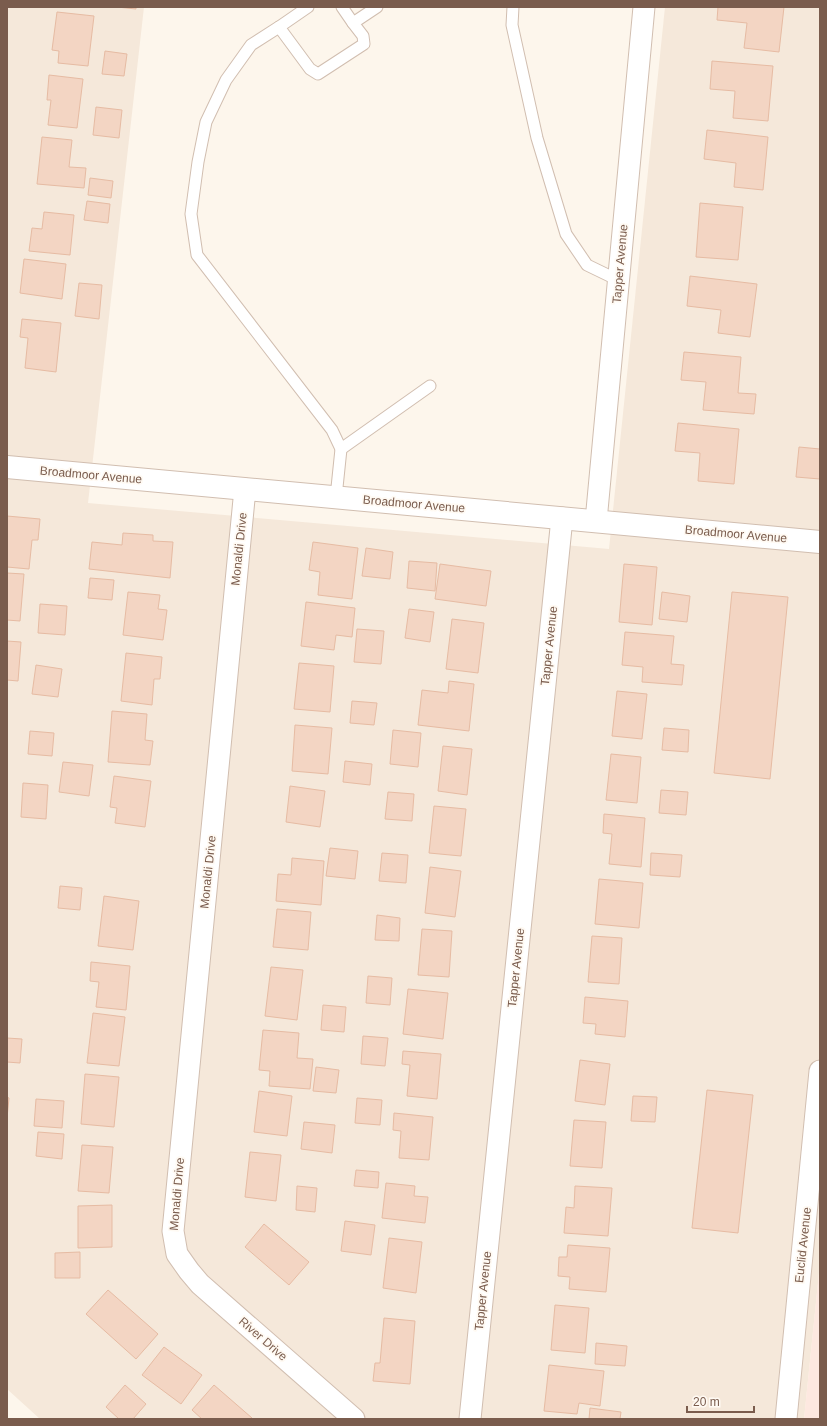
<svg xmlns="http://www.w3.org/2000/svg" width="827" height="1426" font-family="Arial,sans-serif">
  <rect width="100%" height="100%" fill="#fdf6ec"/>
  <path fill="#f5e8da" d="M7,7H144L88,503L609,549L665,7H820V1263L804,1419H40L7,1389Z"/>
  <path fill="#fde8e0" d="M820,1263V1419H804L813,1331Z"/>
  <g fill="#f3d5c3" stroke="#e6bba3">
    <path d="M117,7H136V9Z"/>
    <path d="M718,7H784L779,52L744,48L747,23L717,20Z"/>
    <path d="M57,12L94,16L88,66L58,63L59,51L52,50Z"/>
    <path d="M105,51L127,54L124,76L102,74Z"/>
    <path d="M712,61L773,66L768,121L733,118L735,91L710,89Z"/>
    <path d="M49,75L83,79L77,128L48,125L51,100H47Z"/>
    <path d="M96,107L122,110L119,138L93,135Z"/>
    <path d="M707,130L768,137L763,190L734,187L736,163L704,159Z"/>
    <path d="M42,137L72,140L69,167L86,168L84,188L37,184Z"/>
    <path d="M90,178L113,181L111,198L88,195Z"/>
    <path d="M87,201L110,204L108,223L84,220Z"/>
    <path d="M700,203L743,207L738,260L696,257Z"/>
    <path d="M44,212L74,215L70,255L29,251L32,228L42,229Z"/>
    <path d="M24,259L66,264L62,299L20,293Z"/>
    <path d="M690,276L757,284L750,337L718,333L721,310L687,306Z"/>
    <path d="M79,283L102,285L99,319L75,316Z"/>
    <path d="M22,319L61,323L56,372L25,368L28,338L20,337Z"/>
    <path d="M684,352L741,357L738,393L756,394L754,414L703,410L706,382L681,380Z"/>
    <path d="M678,423L739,429L734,484L698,481L700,453L675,451Z"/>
    <path d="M799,447L820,449V479L796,477Z"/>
    <path d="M7,516L40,519L38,540H32L29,569L7,567Z"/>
    <path d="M123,533L153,535V541L173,542L170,578L89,569L92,542L122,545Z"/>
    <path d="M313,542L358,548L352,599L318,595L320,572L309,570Z"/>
    <path d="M366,548L393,552L390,579L362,576Z"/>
    <path d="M409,561L437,563L435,591L407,588Z"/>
    <path d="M440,564L491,571L486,606L435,599Z"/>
    <path d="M624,564L657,567L652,625L619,622Z"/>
    <path d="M7,573L24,574L20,621L7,620Z"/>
    <path d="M90,578L114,580L112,600L88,598Z"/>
    <path d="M128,592L160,595L158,609L167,610L163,640L123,635Z"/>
    <path d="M662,592L690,596L687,622L659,619Z"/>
    <path d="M732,592L788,597L770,779L714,773Z"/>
    <path d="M306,602L355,608L352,637L336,635L334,650L301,646Z"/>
    <path d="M40,604L67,606L65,635L38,633Z"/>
    <path d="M409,609L434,612L430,642L405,638Z"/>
    <path d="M452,619L484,623L478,673L446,669Z"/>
    <path d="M357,629L384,631L381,664L354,662Z"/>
    <path d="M625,632L674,636L671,664L684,665L682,685L642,682L643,667L622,665Z"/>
    <path d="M7,641L21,642L18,681L7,680Z"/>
    <path d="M126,653L162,657L160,679H154L152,705L121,701Z"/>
    <path d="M299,663L334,666L330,712L294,709Z"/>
    <path d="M36,665L62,669L58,697L32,694Z"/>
    <path d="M449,681L474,684L469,731L418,725L422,690L448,693Z"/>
    <path d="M617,691L647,694L642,739L612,736Z"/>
    <path d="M352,701L377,703L374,725L350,723Z"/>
    <path d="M112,711L147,714L145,740L153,741L150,765L108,762Z"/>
    <path d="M295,725L332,728L328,774L292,771Z"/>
    <path d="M664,728L689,730L688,752L662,750Z"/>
    <path d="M393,730L421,733L418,767L390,764Z"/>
    <path d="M30,731L54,733L52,756L28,754Z"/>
    <path d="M443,746L472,749L467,795L438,791Z"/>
    <path d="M611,754L641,757L637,803L606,800Z"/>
    <path d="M345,761L372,764L370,785L343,782Z"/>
    <path d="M63,762L93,765L89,796L59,792Z"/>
    <path d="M114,776L151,781L145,827L115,823L117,808L110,807Z"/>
    <path d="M23,783L48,785L46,819L21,817Z"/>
    <path d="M290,786L325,791L320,827L286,822Z"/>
    <path d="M661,790L688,792L686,815L659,813Z"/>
    <path d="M388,792L414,794L412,821L385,819Z"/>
    <path d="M434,806L466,809L461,856L429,853Z"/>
    <path d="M604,814L645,818L641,867L609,864L612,834L603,833Z"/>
    <path d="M330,848L358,851L355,879L326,876Z"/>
    <path d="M382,853L408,855L406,883L379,881Z"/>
    <path d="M651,853L682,855L680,877L650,875Z"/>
    <path d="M292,858L324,861L321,905L276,901L278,874L291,875Z"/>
    <path d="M430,867L461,871L455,917L425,913Z"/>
    <path d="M599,879L643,883L639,928L595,924Z"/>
    <path d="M60,886L82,888L80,910L58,908Z"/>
    <path d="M104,896L139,901L133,950L98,946Z"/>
    <path d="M277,909L311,912L308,950L273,947Z"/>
    <path d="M377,915L400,918L399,941L375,940Z"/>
    <path d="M422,929L452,931L449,977L418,975Z"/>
    <path d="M592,936L622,938L619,984L588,982Z"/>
    <path d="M91,962L130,966L126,1010L96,1007L99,982L90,981Z"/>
    <path d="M271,967L303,970L297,1020L265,1016Z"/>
    <path d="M368,976L392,978L390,1005L366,1003Z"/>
    <path d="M408,989L448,993L443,1039L403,1034Z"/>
    <path d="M585,997L628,1001L625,1037L595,1034L596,1024L583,1023Z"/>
    <path d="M323,1005L346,1007L344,1032L321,1030Z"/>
    <path d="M93,1013L125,1017L119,1066L87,1063Z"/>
    <path d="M263,1030L299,1033L297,1058L313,1059L310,1089L269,1086L270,1071L259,1070Z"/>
    <path d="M363,1036L388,1038L385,1066L361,1064Z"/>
    <path d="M7,1038L22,1039L20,1063L7,1062Z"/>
    <path d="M403,1051L441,1054L437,1099L407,1096L410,1065L402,1064Z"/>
    <path d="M580,1060L610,1064L605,1105L575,1101Z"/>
    <path d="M316,1067L339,1070L336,1093L313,1091Z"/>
    <path d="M85,1074L119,1077L114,1127L81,1124Z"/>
    <path d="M707,1090L753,1095L738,1233L692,1228Z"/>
    <path d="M259,1091L292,1096L287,1136L254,1132Z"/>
    <path d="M633,1096L657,1097L655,1122L631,1121Z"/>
    <path d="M7,1097L9,1098L7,1118Z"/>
    <path d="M357,1098L382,1100L380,1125L355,1123Z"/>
    <path d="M36,1099L64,1101L62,1128L34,1126Z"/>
    <path d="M394,1113L433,1117L429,1160L399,1158L401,1131L393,1130Z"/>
    <path d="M574,1120L606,1122L602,1168L570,1166Z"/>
    <path d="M304,1122L335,1125L332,1153L301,1149Z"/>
    <path d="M38,1132L64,1134L62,1159L36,1156Z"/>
    <path d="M82,1145L113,1147L109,1193L78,1191Z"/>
    <path d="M250,1152L281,1155L276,1201L245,1197Z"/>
    <path d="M356,1170L379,1172L378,1188L354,1186Z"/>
    <path d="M386,1183L415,1186L414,1196L428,1197L425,1223L382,1218Z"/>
    <path d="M297,1186L317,1188L315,1212L296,1210Z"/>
    <path d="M575,1186L612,1188L608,1236L564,1233L566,1207L574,1208Z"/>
    <path d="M112,1205V1247L78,1248V1206Z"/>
    <path d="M345,1221L375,1225L371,1255L341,1251Z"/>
    <path d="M264,1224L309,1262L289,1285L245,1247Z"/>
    <path d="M389,1238L422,1242L416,1293L383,1288Z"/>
    <path d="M568,1245L610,1248L606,1292L569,1289L570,1277L558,1276L559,1257H567Z"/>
    <path d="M80,1252V1278H55V1253Z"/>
    <path d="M108,1290L158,1334L136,1359L86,1314Z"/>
    <path d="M555,1305L589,1308L585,1353L551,1350Z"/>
    <path d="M384,1318L415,1321L410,1384L373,1381L375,1363H380Z"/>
    <path d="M596,1343L627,1346L625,1366L595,1364Z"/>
    <path d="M164,1347L202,1375L181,1404L142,1375Z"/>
    <path d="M549,1365L604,1371L600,1406L579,1403L577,1414L544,1411Z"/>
    <path d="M125,1385L146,1404L133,1419H119L106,1407Z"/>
    <path d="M214,1385L252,1418L251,1419H202L192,1410Z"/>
    <path d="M590,1408L621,1412L620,1419H589Z"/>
  </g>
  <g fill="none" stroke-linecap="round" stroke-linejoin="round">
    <defs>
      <g id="service">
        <path d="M342,7L353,23"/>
        <path d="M513,7L512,25L537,138L566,234L587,265L618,280"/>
        <path d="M279,27L308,7"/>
        <path d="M341,449L430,386"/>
        <path d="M336,497L341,449L332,430L197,255L191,214L198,162L206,122L226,80L251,45L279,27L310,69L318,74L364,44L363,36L353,23L377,7"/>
      </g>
      <g id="minor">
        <path d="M245,489L173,1231L177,1254L189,1271L200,1284L354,1419"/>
        <path d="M596,521L644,7"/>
        <path d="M470,1419L562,518"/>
        <path d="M786,1419L820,1071"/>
      </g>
      <path id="tertiary" d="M7,467L820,542"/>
    </defs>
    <use href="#service" stroke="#d1beb0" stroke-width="13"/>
    <use href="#minor" stroke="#d1beb0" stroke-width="23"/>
    <use href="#tertiary" stroke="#d1beb0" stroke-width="24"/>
    <use href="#service" stroke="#fff" stroke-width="11"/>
    <use href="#minor" stroke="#fff" stroke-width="21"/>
    <use href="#tertiary" stroke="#fff" stroke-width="22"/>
  </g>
  <g text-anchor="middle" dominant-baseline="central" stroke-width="3.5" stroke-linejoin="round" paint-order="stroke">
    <g font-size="12" fill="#7a5c4d" stroke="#fffaf3">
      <text transform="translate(620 264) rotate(-85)">Tapper Avenue</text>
      <text transform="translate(91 475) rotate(5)">Broadmoor Avenue</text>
      <text transform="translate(414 504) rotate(5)">Broadmoor Avenue</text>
      <text transform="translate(736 534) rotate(5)">Broadmoor Avenue</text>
      <text transform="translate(239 549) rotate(-84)">Monaldi Drive</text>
      <text transform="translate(549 646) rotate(-84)">Tapper Avenue</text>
      <text transform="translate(208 872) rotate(-84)">Monaldi Drive</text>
      <text transform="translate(516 968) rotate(-84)">Tapper Avenue</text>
      <text transform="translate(177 1194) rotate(-85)">Monaldi Drive</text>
      <text transform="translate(803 1245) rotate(-84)">Euclid Avenue</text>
      <text transform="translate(483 1291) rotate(-84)">Tapper Avenue</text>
      <text transform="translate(263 1339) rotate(41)">River Drive</text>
    </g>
  </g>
  <rect width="827" height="1426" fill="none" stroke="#7a5c4d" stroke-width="16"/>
  <path d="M687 1406v6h67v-6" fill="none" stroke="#7a5c4d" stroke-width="2"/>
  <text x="693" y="1406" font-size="12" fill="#7a5c4d" stroke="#fffaf3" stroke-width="3" paint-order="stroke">20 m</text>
</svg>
